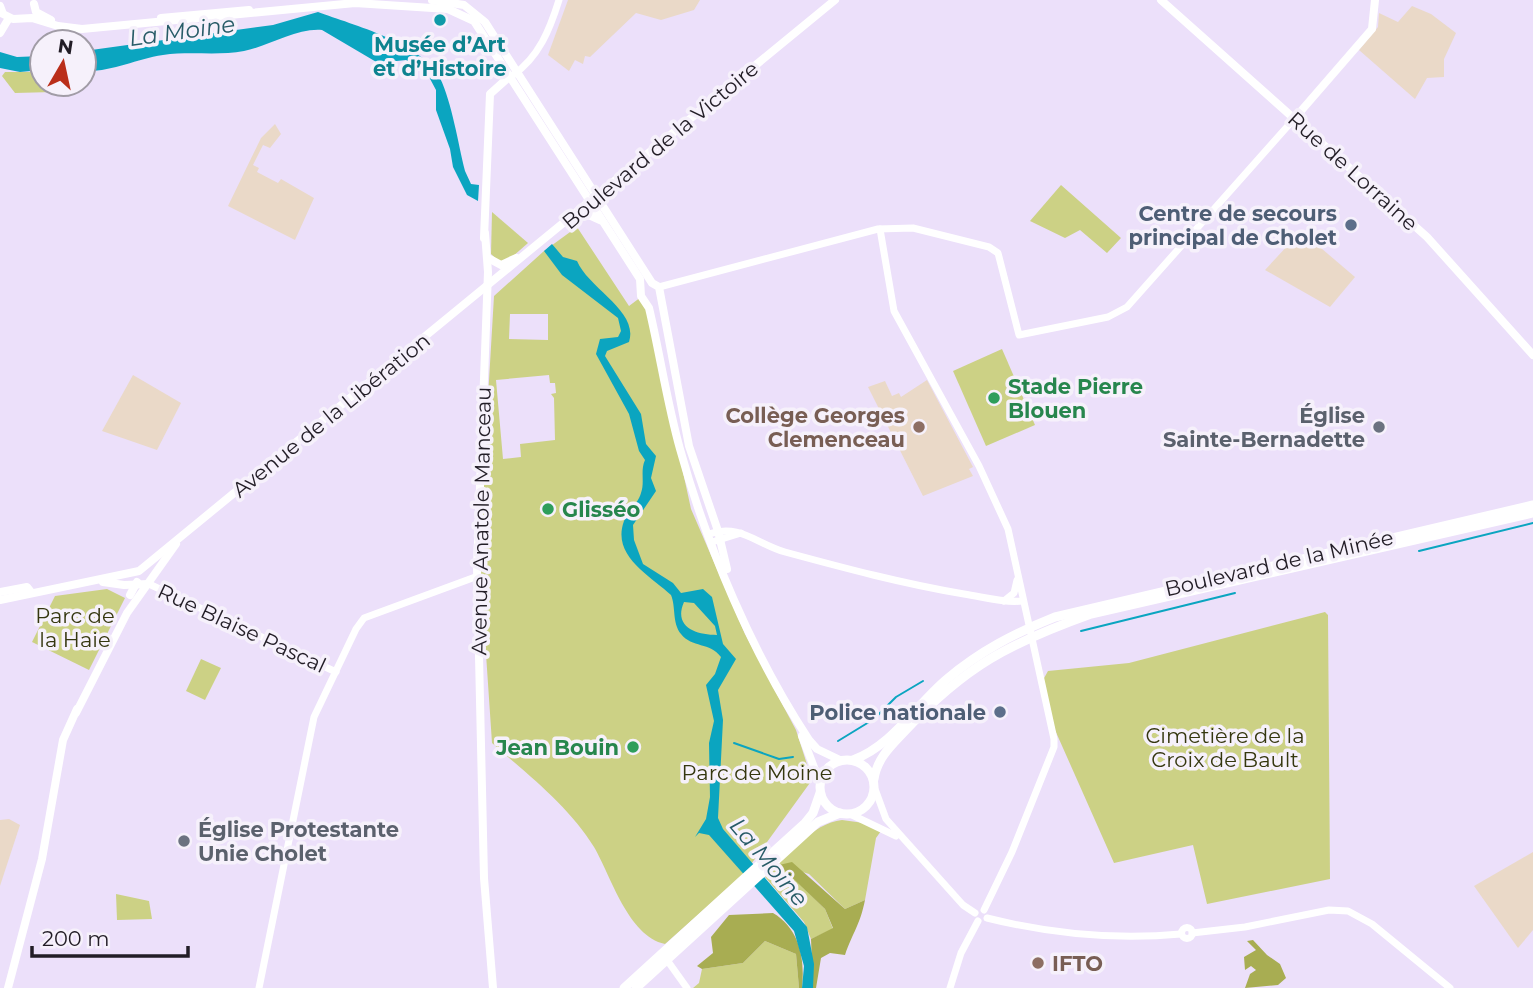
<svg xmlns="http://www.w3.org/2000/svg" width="1533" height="988" font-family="Montserrat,sans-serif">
  <rect width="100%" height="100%" fill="#ece0fa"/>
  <g fill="#ead9c8">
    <path d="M568,0H700L694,10L661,20L636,13L590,57L585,56L583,64L575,60L569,71L548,55Z"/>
    <path d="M1412,6L1431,14L1456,33L1444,59V77L1427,78L1415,99L1359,50L1378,27L1379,13L1398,22Z"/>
    <path d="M275,124L281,134L270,148L263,145L253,165L259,168L257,172L278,183L281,179L314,198L295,240L228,206L261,138Z"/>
    <path d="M1301,231L1355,277L1330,307L1265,270Z"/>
    <path d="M133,375L181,403L157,450L102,431Z"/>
    <path d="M927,380L973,467L969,469L973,476L923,496L868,387L885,381L892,396L899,393L901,397Z"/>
    <path d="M9,819L20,825L0,886V820Z"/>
    <path d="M1533,852V930L1518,948L1474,886Z"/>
  </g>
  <g fill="#ccd185" fill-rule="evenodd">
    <path d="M5,72H42V84H52L53,92L15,93L2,76Z"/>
    <path d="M1061,185L1121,238L1107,253L1080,230L1065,238L1030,221Z"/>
    <path d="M492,212L528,243L503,265L491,254Z"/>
    <path d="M577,227L629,306L641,297L646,302L691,509L745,634L796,730L812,780L744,874L665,944C628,936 611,876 594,847C569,806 527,774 492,743L479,550L494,296L544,251ZM510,314H548V340L509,339ZM549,375L550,383H555L556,393L551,394L554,398L555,440L520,444L521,457L503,459L496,380Z"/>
    <path d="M1002,349L1035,425L986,446L953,371Z"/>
    <path d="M107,589L125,598L89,670L32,642L55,596Z"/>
    <path d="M1325,612L1328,615L1330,879L1207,904L1193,845L1114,863L1055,730L1043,680L1048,671L1129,663Z"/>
    <path d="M201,659L221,668L205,700L186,691Z"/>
    <path d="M842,820L864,823L881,831L876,838L865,900L845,909L809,874L780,865L825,909L833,929L811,939L804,922L765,877C787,857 812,823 842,820Z"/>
    <path d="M116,894L149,901L152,919L117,920Z"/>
    <path d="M765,941L796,954L799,988H693L699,983L702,969L743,963Z"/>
  </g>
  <g fill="#a8ad52">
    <path d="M792,862L845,909L865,900C860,925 853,932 845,955L830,953L821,958L816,988H813L811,939L833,928L825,909L779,865Z"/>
    <path d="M773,913C800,929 805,959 802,988H799L796,954L765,941L743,963L702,969L697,966L713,953L711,937L729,915Z"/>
    <path d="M1253,940L1267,955L1280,964L1286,978L1278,985L1245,988L1250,974L1256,970L1251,966L1245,970L1244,957L1256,950L1247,941Z"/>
  </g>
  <g fill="#0ba5c0" fill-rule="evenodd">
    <path d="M318,12C353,25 422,43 440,78C452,103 458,143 465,171L471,184L479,185L478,201L467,195L453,167L450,149L436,110V90L428,75L406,60L378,63L322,30C296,28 269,46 244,51C219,56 189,51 163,55C135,59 113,72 84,71V51L273,25Z"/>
    <path d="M0,52L17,57L42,56V70L20,72L0,68Z"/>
    <path d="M552,244L563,257L577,261C589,289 639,311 629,342L607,351L605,356L641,414L646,444L656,456L651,478L656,491L633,525L634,540L643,564L673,583L681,593L703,589L712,597L723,644L736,659L718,690L723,720L718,818L723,829L807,927L814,964L813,988H802L804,966L794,931L709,835L699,833L695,837L706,819L710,797L709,743L714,721L706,685L715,674L721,657C710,642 692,648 681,634C672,623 676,607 671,595C651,576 611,556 624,521C628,510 638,504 641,493C645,482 640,471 645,460L639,451L629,414L596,354L600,339L618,337L621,331L618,318L562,275L544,251ZM684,602L694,603L715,626L717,635C696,635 673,627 684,602Z"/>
  </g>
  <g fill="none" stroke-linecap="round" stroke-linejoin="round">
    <g stroke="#0ba5c0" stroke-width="2">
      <path d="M1419,551L1533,523"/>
      <path d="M1081,631L1235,593"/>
      <path d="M838,741L874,719L896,697L923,681"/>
      <path d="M734,743L779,759L793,757"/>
    </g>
    <g stroke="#fff" stroke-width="7">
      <path d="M513,75C539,57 550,29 559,0"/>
      <path d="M880,229L894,311L979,466L1008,529L1054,739V747L1012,852L984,910"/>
      <path d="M659,287L878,229L913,228L989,247L998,253L1019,335L1108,317L1127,307L1294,119"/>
      <path d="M709,534C739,523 757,544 785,552C844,568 904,584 964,594C984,597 1003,603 1023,601"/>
      <path d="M712,542L741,533"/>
      <path d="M149,584L336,672"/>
      <path d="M1004,601L1014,593L1017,580"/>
      <path d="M875,789L886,819L963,905L975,913"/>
      <path d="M850,814L896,836"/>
      <path d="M987,918C1051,934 1116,940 1181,934"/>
      <circle cx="1187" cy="933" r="5.5"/>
      <path d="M1192,933L1245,927L1329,910L1348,911L1372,924L1450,988"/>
      <path d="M667,960L687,988"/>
      <path d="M259,988L314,717L356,629L364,618L478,576"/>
      <path d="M950,988L961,953L978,921"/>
    </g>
    <g stroke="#fff" stroke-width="8">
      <path d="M432,0L464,5L485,22L652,283L659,287L689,446L718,531L727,569"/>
      <path d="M1161,0L1427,237L1533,355"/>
      <path d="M34,4L36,12L51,20"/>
      <path d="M0,6L3,14L13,19L32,18L58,26L82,29L355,3L448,9L474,21L640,279L641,296L649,308C660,354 667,403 680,449C707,547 753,655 809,740L817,749L840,760"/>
      <path d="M161,18L249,10"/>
      <path d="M0,33L9,18"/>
      <path d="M1294,119L1372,29L1375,0"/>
      <path d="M573,219L589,215L600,220"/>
      <path d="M485,233L488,272L477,567L484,878L493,988"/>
      <path d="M484,238L490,94L510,76"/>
      <path d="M488,258L501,265L516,258"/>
      <path d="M103,582L124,585L149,584"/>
      <path d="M0,592L27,587L31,592"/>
      <path d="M130,595L137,582"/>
      <path d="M0,600L139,571L835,0"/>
      <path d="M76,713L127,613L176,544"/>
      <path d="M802,736L820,783"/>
      <path d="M8,988L42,859L63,740L77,709"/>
    </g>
    <g stroke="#fff" stroke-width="9">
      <circle cx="847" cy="787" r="27"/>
      <path d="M853,760C892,746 916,705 947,679C980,651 1015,633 1055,617L1533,505"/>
      <path d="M874,779C877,758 892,745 906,730C965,666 1010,643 1091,614L1533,513"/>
      <path d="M624,988L805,823L813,813L820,793"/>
      <path d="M636,988L818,822L840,813"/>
    </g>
  </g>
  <circle fill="#0f9aa8" stroke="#f6f1fb" stroke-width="2.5" cx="440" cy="20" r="7"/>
  <g fill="#5c6f8a" stroke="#f6f1fb" stroke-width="2.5">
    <circle cx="1351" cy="225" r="7"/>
    <circle cx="1000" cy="712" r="7"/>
  </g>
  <g fill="#2e9e5b" stroke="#f6f1fb" stroke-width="2.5">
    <circle cx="994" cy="398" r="7"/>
    <circle cx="548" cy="509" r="7"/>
    <circle cx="633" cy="747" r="7"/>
  </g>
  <g fill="#8d6e63" stroke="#f6f1fb" stroke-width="2.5">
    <circle cx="919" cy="427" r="7"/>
    <circle cx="1038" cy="963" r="7"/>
  </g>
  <g fill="#6b7280" stroke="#f6f1fb" stroke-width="2.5">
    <circle cx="1379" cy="427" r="7"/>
    <circle cx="184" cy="841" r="7"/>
  </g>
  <g text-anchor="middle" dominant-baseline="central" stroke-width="7" stroke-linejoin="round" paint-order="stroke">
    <g font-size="21" font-weight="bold" fill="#0d838f" stroke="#f6f1fb">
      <text x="440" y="44">Musée d’Art<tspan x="440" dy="24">et d’Histoire</tspan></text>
    </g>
    <g font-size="21" fill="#221d26" stroke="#f6f1fb">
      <text transform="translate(660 145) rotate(-40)">Boulevard de la Victoire</text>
      <text transform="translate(1353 171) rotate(42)">Rue de Lorraine</text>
      <text transform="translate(331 415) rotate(-39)">Avenue de la Libération</text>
      <text transform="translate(481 521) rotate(-89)">Avenue Anatole Manceau</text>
      <text transform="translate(1279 563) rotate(-13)">Boulevard de la Minée</text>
      <text transform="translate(242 628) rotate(25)">Rue Blaise Pascal</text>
    </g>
    <g font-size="21" font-weight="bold" fill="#4e5e75" stroke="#f6f1fb" text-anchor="end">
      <text x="1337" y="213">Centre de secours<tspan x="1337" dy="24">principal de Cholet</tspan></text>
      <text x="986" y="712">Police nationale</text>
    </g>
    <g font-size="21" font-weight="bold" fill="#27864d" stroke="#f6f1fb" text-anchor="start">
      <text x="1008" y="386">Stade Pierre<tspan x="1008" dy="24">Blouen</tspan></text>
      <text x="562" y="509">Glisséo</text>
      <text x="619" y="747" text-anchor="end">Jean Bouin</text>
    </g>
    <g font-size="21" font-weight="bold" fill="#785e54" stroke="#f6f1fb" text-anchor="end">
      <text x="905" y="415">Collège Georges<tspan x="905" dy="24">Clemenceau</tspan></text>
      <text x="1052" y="963" text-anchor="start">IFTO</text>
    </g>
    <g font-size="21" font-weight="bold" fill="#5b616d" stroke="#f6f1fb" text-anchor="end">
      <text x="1365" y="415">Église<tspan x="1365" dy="24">Sainte-Bernadette</tspan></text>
      <text x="198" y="829" text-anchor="start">Église Protestante<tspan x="198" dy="24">Unie Cholet</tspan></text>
    </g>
    <g font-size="21" fill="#35370f" stroke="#f6f1fb">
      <text x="75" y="615">Parc de<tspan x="75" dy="24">la Haie</tspan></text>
      <text x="1225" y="735">Cimetière de la<tspan x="1225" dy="24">Croix de Bault</tspan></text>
      <text x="757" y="772">Parc de Moine</text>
    </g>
    <g font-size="23" font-style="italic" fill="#275b67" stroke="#f6f1fb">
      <text transform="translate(182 31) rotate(-8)">La Moine</text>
      <text transform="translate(769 862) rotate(50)">La Moine</text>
    </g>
  </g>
  <g transform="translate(63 63) rotate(9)"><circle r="33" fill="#f6f1fb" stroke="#a19ca6" stroke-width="2"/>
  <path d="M0-5L12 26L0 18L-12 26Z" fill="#ba2e1a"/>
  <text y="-10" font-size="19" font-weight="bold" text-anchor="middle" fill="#221d26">N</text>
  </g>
  <path d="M32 946v10h156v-10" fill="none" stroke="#221d26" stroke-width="3.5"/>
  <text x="42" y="946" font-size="21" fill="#221d26" stroke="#f6f1fb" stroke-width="5" paint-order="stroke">200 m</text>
</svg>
